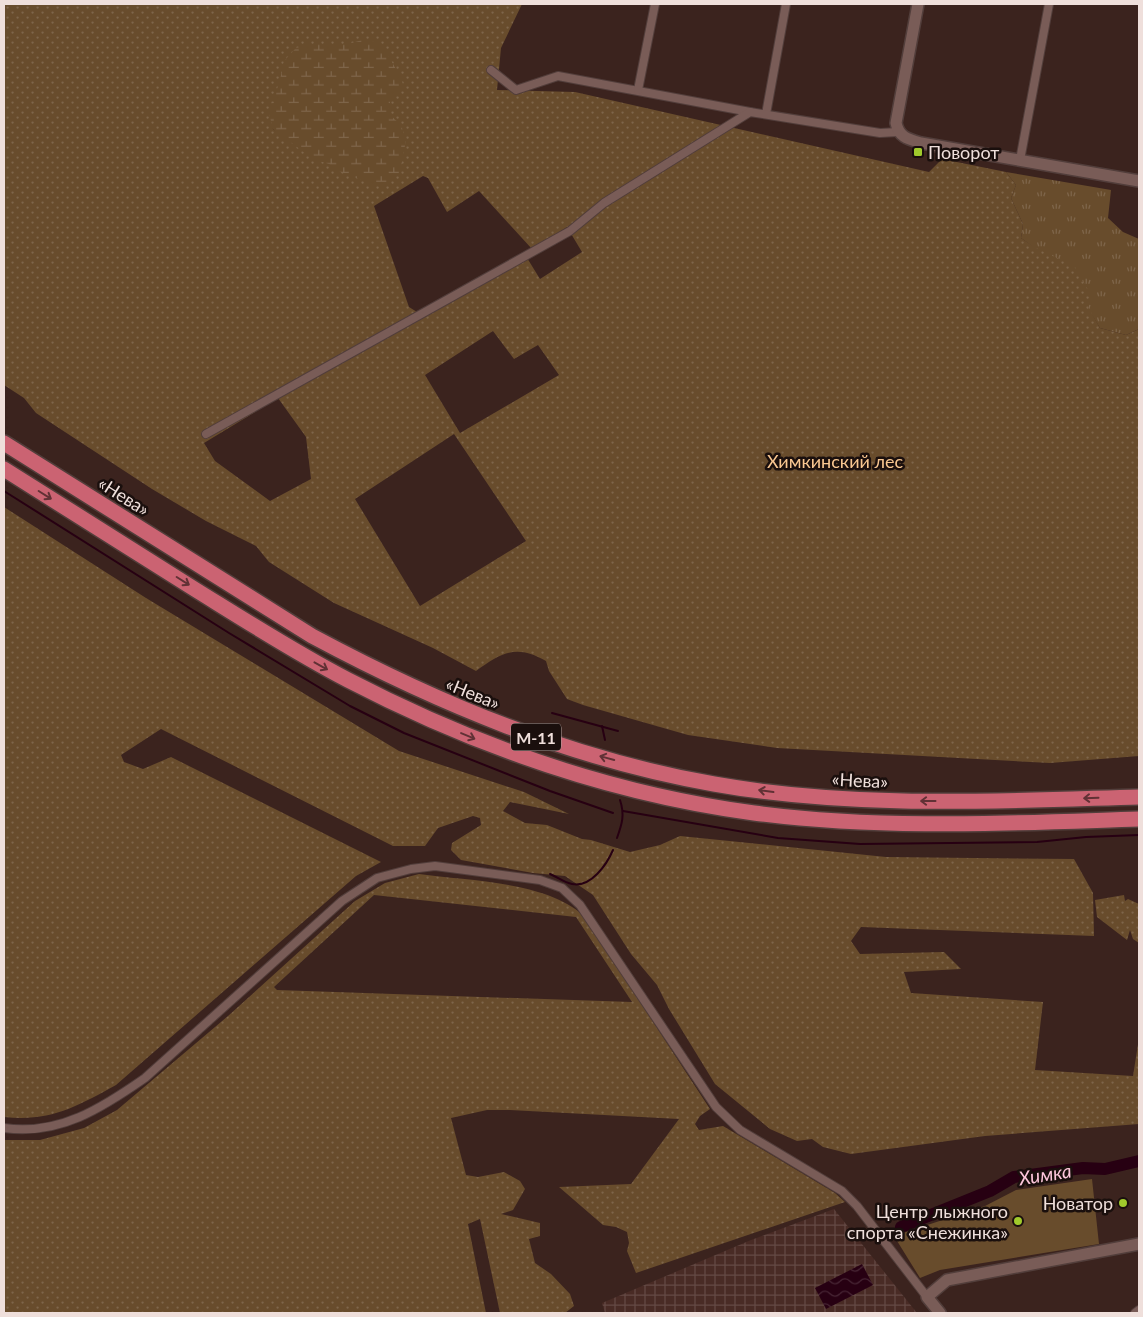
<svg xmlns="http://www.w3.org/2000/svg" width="1143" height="1317" font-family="Lato,sans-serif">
  <defs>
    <pattern id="industrial-grid" width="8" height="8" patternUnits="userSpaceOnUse" patternTransform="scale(1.25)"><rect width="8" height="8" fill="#492b25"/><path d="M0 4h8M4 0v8" fill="none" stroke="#644944"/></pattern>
    <pattern id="grass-tufts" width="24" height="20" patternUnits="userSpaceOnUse" patternTransform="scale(1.25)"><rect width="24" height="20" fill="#684c2c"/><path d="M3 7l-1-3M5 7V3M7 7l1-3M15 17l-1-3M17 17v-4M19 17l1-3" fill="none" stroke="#7e654a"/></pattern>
    <pattern id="wetland-marsh" width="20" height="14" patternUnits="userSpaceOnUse" patternTransform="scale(1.25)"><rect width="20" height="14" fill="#684c2c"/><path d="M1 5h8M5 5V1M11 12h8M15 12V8" fill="none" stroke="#7e654a"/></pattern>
    <pattern id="park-dots" width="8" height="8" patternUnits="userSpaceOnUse" patternTransform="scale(1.25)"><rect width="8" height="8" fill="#684c2c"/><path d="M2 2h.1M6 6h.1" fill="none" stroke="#7e654a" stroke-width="1.8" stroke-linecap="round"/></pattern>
    <pattern id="water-waves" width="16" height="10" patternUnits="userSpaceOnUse" patternTransform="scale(1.25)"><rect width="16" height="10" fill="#270012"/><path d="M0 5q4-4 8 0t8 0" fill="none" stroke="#472534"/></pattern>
  </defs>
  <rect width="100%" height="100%" fill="#3b231e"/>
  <path fill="url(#industrial-grid)" d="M834,1209L917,1313H605L602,1303L751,1240Z"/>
  <path fill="url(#grass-tufts)" d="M1006,172L1111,190L1108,218L1123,232L1139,239V329L1126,335L1100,328C1082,297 1051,258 1021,238L1023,224L1011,198L1016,185Z"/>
  <path fill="url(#wetland-marsh)" d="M258,10L405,45L424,126L395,189L347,203L235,91Z"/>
  <g fill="url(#park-dots)" fill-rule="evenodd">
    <path d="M4,4H522L501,48L497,90L575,92L929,172L942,159L1006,172L1016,185L1011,198L1023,224L1021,238L1036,248L1074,266L1091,295L1088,307L1100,328L1126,335L1139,329V756L1050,763L777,748L688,735L583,705L567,699L549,671L546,661C517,644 502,652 476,671L433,648L334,603L269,562L256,546L206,521L152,489L36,413L24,398L4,385ZM366,39L382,44C389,59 399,71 404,87L391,97L388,113L401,125L406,140L400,172L388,184H372L342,173L329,164L313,159L273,129L269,113L280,80L284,61L296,48L313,44H348ZM423,176L428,178L447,212L479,191L532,249L567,227L582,252L540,279L524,253L417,312L409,307L374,206ZM493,331L514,359L538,345L559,375L460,433L425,375ZM278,398L306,437L311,479L270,501L215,461L204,443ZM454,434L526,541L420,606L355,499Z"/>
    <path d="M4,507L146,598L399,751L524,792L569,814L510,802L503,811L525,823L547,825L582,839L591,840L630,852L660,845L680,836L886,857L1074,859L1093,893L1094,936L861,927L851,941L860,954L944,952L961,969L904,972L911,993L1043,1002L1035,1070L1133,1076L1139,1038V1124L985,1136L851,1154L823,1147L812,1139L797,1141L770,1129L715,1084L669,1009L657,985L631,954L593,895L565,876L533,873L461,860L451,850L452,843L481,825L480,818L473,816L438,828L425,846H393L161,729L121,755L124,762L143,769L171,757L381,862L356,876L116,1085C76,1107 50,1122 4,1117Z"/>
    <path d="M419,874C468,881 545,881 583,915L710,1109L700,1116L695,1124L699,1130L723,1126L835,1193L845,1202L636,1273L627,1251L629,1243L627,1232L616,1227L603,1225L559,1187L631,1184L679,1119L510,1110H487L451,1118L466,1175L478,1177L504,1172L520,1181L525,1189L513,1210L501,1214L540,1223V1236L529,1239L535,1263L551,1274L570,1294L574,1306L565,1313H500L480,1219L468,1224L486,1313H4V1140H40L84,1128L117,1110L228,1016L355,901L385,883ZM374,895L576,917L632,1002L277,990L274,987Z"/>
    <path d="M1124,895L1125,901L1128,899L1139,904V943L1133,939L1130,930L1127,940L1097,917L1095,900Z"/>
  </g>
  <path fill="#684c2c" d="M1092,1179L1099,1244L940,1270L920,1278L894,1236L985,1206L1016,1190Z"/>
  <path fill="url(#water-waves)" d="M862,1264L873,1285L826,1309L815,1288Z"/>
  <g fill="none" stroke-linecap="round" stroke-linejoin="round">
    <g stroke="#270012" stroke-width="2">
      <path d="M4,491L229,633L350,706L404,733L550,791L613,813"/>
      <path d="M552,713L618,731"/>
      <path d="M602,726L605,740"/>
      <path d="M623,811L778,838L860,844L1037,842L1086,837L1139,835"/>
      <path d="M617,838C622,824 625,815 620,800"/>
      <path d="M550,874C557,877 565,883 572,884C591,888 607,864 613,850"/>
    </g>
    <path stroke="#270012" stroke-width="12" d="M901,1227L990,1191L1014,1177L1083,1168L1105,1169L1139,1161"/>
    <defs>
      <g id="street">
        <path d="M491,70L516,90L558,76L750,112"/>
        <path d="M638,90L655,4"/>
        <path d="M766,114L786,4"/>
        <path d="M1020,160L1049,4"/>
        <path d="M206,434L570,231L604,203L750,112L880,133L898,132"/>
        <path d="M4,1128C59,1136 102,1108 145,1078L342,901L377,878L411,869L435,866L540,880L562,888L580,905L716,1107L740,1130L842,1191L857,1206L927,1297"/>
        <path d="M1135,1313L1139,1310"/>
      </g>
      <g id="secondary">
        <path d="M918,4L896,123C899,137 907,139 921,143L1139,181"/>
        <path d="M940,1313L927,1297L947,1280L1139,1244"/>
      </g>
      <g id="highway">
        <path d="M4,443L312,636C439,704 571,759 714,784C854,809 998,801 1139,797"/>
        <path d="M4,469C68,509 132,549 196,590C246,621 296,653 348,680C475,746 612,794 754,813C882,830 1011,823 1139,819"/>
      </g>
    </defs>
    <use href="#street" stroke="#523e3b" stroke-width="10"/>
    <use href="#secondary" stroke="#523e3b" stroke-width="14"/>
    <use href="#highway" stroke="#523e3b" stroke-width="18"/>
    <use href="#street" stroke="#795c57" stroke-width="8"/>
    <use href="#secondary" stroke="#795c57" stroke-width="11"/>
    <use href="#highway" stroke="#cb6372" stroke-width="15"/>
  </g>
  <defs><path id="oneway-shaft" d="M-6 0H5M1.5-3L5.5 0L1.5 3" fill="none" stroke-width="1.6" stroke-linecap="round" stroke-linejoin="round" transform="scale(1.25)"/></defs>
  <g stroke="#613135">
    <use href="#oneway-shaft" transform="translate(45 495) rotate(32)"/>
    <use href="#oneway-shaft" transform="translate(183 581) rotate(32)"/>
    <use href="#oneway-shaft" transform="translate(321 666) rotate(29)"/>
    <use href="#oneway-shaft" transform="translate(468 736) rotate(23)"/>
    <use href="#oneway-shaft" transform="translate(607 758) rotate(-165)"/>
    <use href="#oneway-shaft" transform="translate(766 791) rotate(-172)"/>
    <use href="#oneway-shaft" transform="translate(1091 798) rotate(178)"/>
    <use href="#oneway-shaft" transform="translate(928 801) rotate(180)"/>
  </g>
  <g fill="#a0ca2c" stroke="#1a0f0d" stroke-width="2">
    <rect x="913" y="147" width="10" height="10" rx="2.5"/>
    <circle cx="1123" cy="1203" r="5"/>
    <circle cx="1018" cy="1221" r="5"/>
  </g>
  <g text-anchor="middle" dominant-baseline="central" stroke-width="5" stroke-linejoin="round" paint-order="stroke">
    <rect fill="#1a0f0d" stroke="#afa19d" stroke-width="1" x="511" y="723.5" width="50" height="27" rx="4"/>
    <g font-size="16" font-weight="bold" fill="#efdfdb">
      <text x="536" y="737">М-11</text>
    </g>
    <g font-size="18" fill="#efdfdb" stroke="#1a0f0d" text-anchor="end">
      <text x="928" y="152" text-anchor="start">Поворот</text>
      <text x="1113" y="1203">Новатор</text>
      <text x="1008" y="1211">Центр лыжного<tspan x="1008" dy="21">спорта «Снежинка»</tspan></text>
    </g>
    <g font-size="18" fill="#f9c791" stroke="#1a0f0d">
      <text x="835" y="461">Химкинский лес</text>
    </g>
    <g font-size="18" fill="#efdfdb" stroke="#1a0f0d">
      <text transform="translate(124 496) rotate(32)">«Нева»</text>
      <text transform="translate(473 693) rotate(22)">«Нева»</text>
      <text transform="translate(860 780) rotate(3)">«Нева»</text>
    </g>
    <g font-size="19" font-style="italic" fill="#fec7dc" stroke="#1a0f0d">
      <text transform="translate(1045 1174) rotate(-9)">Химка</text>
    </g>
  </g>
  <rect width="1143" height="1317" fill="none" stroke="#efdfdb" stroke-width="10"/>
</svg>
